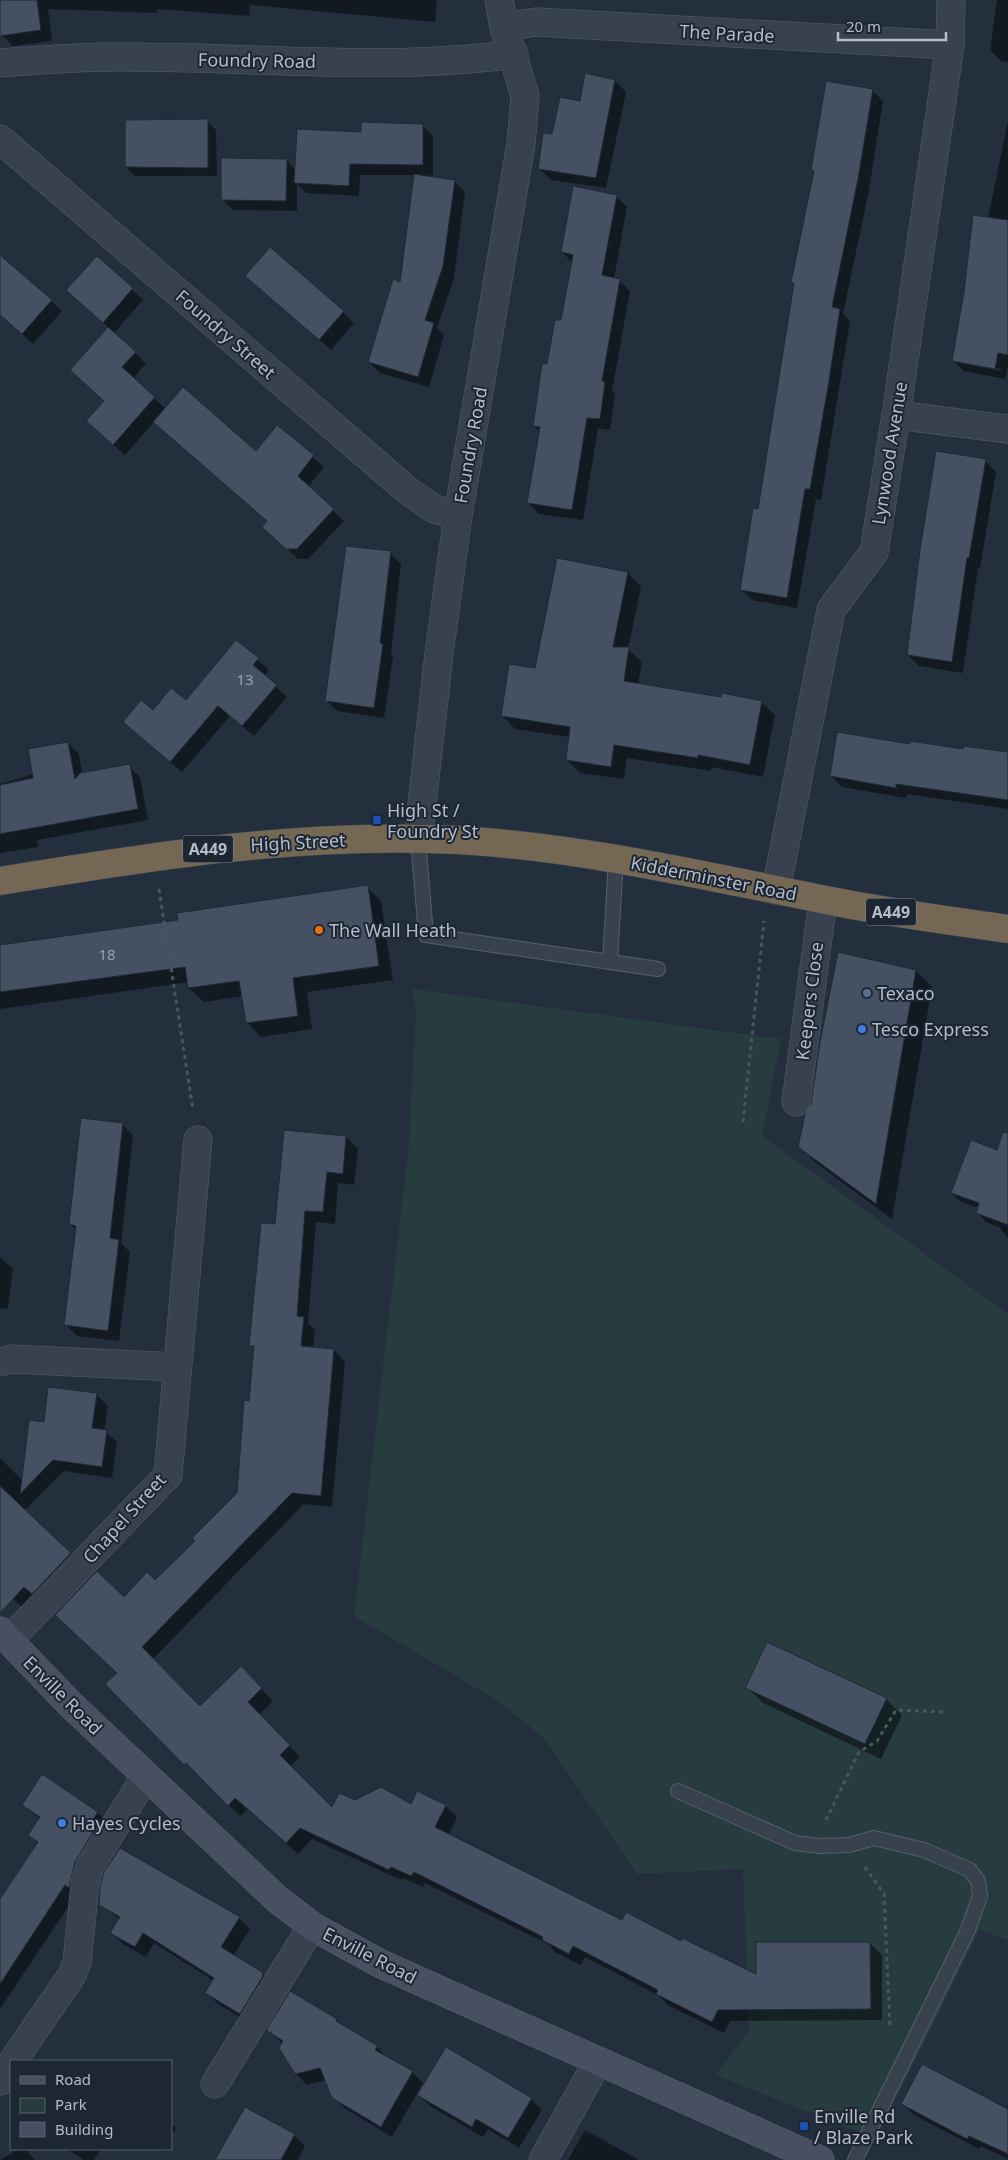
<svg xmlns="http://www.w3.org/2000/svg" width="1008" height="2160" font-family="'Noto Sans',sans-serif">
  <rect width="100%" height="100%" fill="#242f3e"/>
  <path fill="#263c3f" d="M412,989L781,1039L762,1136L1008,1314V1940L980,1930L876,2139L716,2075L749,2030L743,1869L637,1874L544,1738L498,1701L354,1616L409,1144L416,1009Z"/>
  <g fill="#0007" fill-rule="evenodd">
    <path d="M0,0H437L435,22L250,5L249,16L158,9L157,13L48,9L52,41L13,46L2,35Z"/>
    <path d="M997,0H1008V62L1001,61L990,50Z"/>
    <path d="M615,81L626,92L606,188L551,180L540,169L553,136L581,102Z"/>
    <path d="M872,90L883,101L869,190L843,314L850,321L821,500L816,499L797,608L752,600L741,589L759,510L795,285L793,282L815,173L812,170Z"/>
    <path d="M207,121L216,130L217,176H135L126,167Z"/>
    <path d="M1008,121V366L1005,379L964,371L953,360L988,218ZM964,362L1001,369V371L964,364Z"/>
    <path d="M422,125L433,136V178L454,181L465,192L454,278L437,328L444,335L429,387L380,373L369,362L401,283L415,175H360L359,196L306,193L297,184V211L233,210L222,199L286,160L296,170L362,133Z"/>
    <path d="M616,196L627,207L614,279L619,280L630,291L612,391L615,394L610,430L598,428L583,520L539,514L528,503L540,432L534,426L548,366L562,322L573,263L562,252Z"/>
    <path d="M0,255L62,311L33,344L0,314Z"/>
    <path d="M97,258L143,300L114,333L146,363L133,379L166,409L256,453L277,427L324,467L308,487L344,521L308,559H298L274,537L268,522L154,422L125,455L87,421L105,401L109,328L79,301Z"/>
    <path d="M247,276L343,312L354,323L331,350Z"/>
    <path d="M985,461L996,472L980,568H978L963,673L919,666L908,655Z"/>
    <path d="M390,553L401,564L391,653L393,656L384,718L337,711L326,700Z"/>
    <path d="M628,573L641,587L628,649L642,662L638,685L722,698L761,702L775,715L763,777L711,767V771L627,758L624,779L580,773L567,760L570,737L515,729L502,715L536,669Z"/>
    <path d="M237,641L269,670L264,676L287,697L254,736L230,716L182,772L124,722L186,702Z"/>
    <path d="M68,743L79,754L82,774L129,766L140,777L148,820L37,840L38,847L0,853V784L34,774Z"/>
    <path d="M911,745L1008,754V809L907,794L906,798L842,787L831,776Z"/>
    <path d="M367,887L381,901L393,980L307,992L312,1029L261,1037L247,1022L243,996L204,1002L189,988V982L0,1009V946L180,921Z"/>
    <path d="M916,971L932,987L892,1219L816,1163L800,1147Z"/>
    <path d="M122,1124L133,1135L121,1243L130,1252L119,1341L77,1336L66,1325L77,1231L70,1224Z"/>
    <path d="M346,1137L358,1149L354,1185L338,1183L335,1224L316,1222L308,1323L315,1330L313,1348L334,1350L345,1362L332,1507L304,1504L153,1659L201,1707L241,1668L273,1701L259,1715L300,1757L290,1767L333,1809L355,1802L445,1806L457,1817L449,1835L622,1922L682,1943L757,1976L870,1943L882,1955V2020L730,2021L724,2033L669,2006L658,1995L585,1957L581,1965L555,1952L548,1944L425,1883L423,1887L403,1878L401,1880L312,1839L298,1854L248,1809L240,1816L107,1684L118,1673L124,1599L156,1582L197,1541L238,1494L255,1349L251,1345L276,1225Z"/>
    <path d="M1008,1165V1238L1001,1230V1228L986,1222L977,1212L979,1208L961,1202L952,1193Z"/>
    <path d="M0,1257L13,1269L8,1309L0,1308Z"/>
    <path d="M97,1395L108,1406L104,1431L117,1442L112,1478L64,1471L24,1511L81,1564L24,1609L0,1587V1458L23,1481L45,1423Z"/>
    <path d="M747,1687L886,1699L902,1715L881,1759L763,1703Z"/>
    <path d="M43,1776L98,1813L108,1824L76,1895L0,2009V1901L38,1844L30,1835L40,1819L24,1805Z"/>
    <path d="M100,1904L239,1918L250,1929L233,1956L262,1973L273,1985L251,2024L218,2004L207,1993L214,1981L154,1943L146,1957L123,1944L112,1933L120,1920Z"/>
    <path d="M336,2020L343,2027L377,2047L388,2059L412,2072L423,2083L392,2137L344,2108L333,2097L326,2080L307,2085L296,2074L283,2044L268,2030Z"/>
    <path d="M87,2058L92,2061H85Z"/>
    <path d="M419,2095L531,2099L542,2110L519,2148L488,2129L483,2137L430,2106Z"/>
    <path d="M996,2102L1008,2108V2159L980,2146L979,2149L914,2115L903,2104Z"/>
    <path d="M171,2123L176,2128L171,2136Z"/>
    <path d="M585,2130L639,2160H568Z"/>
    <path d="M294,2135L305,2146L298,2160H217Z"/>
    <path d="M19,2149H25L35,2160H0Z"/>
    <path d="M67,2149H101L94,2160H84Z"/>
    <path d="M157,2149H164L163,2152Z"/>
  </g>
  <g fill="#455162" stroke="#1f2835">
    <path d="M0,0H37L41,30L0,36Z"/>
    <path d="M585,73L615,80L596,178L538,169L543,133L552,134L560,97L580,101Z"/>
    <path d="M826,81L873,89L858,179L832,307L840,309L828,387L810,489H805L787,598L740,590L753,508L758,509L794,283L791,282L814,171L811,170Z"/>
    <path d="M208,119V168L125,167V120Z"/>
    <path d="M361,122L423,124V165L350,164L349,186L294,183L297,129L361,132Z"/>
    <path d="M221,158L287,159L286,201L221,200Z"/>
    <path d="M414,174L455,180L443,266L425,320L434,323L418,377L368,362L393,279L400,282Z"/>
    <path d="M573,186L617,195L602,275L620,279L602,381L605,382L600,419L587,418L572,510L527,503L540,427L533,426L542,364H547L555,320H561L573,255L561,252Z"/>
    <path d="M973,215L1008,220V355L998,353L995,369L952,361L964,292Z"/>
    <path d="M270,247L344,311L319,340L245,276Z"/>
    <path d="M0,255L52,300L22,334L0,315Z"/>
    <path d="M97,256L133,288L103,323L66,290Z"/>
    <path d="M108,327L136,352L122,367L155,397L113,445L86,421L104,401L70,370Z"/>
    <path d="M183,387L256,451L277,425L314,455L298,476L334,509L297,549H286L262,527L267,521L153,422Z"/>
    <path d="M936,451L986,459L969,558H967L952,662L907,655L920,550Z"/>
    <path d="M346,546L391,551L380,643L383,644L374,708L325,701Z"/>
    <path d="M557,558L628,572L613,647H629L624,681L721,697L722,693L762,701L750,765L698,755V758L614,745L611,767L566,760L570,727L501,716L509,664L535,668Z"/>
    <path d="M236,640L259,658L253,665L277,685L242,726L218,706L170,762L123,722L141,700L153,710L171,688L186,700Z"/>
    <path d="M837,732L910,744V741L963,749V746L1008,752V800L896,784V788L830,776Z"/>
    <path d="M68,742L75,779L80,773L130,764L138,809L0,834V785L33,778L28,749Z"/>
    <path d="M368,885L379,966L293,978L298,1016L246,1023L239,981L188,988L185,967L0,992V945L178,920L177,913Z"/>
    <path d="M838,952L916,970L876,1204L798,1147L805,1114L811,1104L820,1042Z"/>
    <path d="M81,1118L123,1123L110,1238L119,1240L108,1331L64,1325L76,1226L69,1224Z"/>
    <path d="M284,1130L346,1136L343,1174L327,1172L323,1212L305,1211L297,1316L304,1317L301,1346L334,1349L321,1496L292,1493L142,1647L200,1706L241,1666L262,1688L248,1702L290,1745L280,1755L332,1807L339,1793L355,1800L381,1787L411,1804L417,1791L446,1805L435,1827L622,1920L626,1912L681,1941L682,1938L756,1974V1942H870L871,2009L718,2010L712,2022L656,1994L658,1990L573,1946L569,1954L542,1940L543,1937L414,1872L411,1876L391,1867L389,1870L300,1828L286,1843L235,1798L228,1806L186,1763L184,1765L105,1684L117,1673L55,1615L97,1571L124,1597L147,1572L155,1580L195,1541L192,1538L237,1493L244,1400L249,1401L254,1346H249L261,1223L275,1224Z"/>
    <path d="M1003,1132L1008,1133V1225L976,1213L979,1203L951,1193L971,1140L997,1150Z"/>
    <path d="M48,1387L97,1393L92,1428L107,1430L102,1467L53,1460L20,1494L29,1420L44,1422Z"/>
    <path d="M0,1486L71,1553L32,1594L24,1587L0,1613Z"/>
    <path d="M767,1642L887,1698L865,1744L745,1688Z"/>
    <path d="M42,1774L98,1812L87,1828L93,1832L75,1862L69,1888L65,1885L0,1984V1899L38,1842L28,1835L40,1817L22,1805Z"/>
    <path d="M120,1848L240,1917L221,1947L262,1972L263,1976L240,2014L205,1993L214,1978L143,1933L135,1947L110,1933L120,1917L99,1905L100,1887L104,1872Z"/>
    <path d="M290,1991L337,2019L336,2021L378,2046L375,2050L413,2071L381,2127L332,2098L320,2068L295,2074L279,2048L283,2041L266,2030Z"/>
    <path d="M446,2047L532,2098L508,2138L476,2119L472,2127L417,2095Z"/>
    <path d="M922,2064L1008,2109V2154L969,2136L967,2139L901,2104Z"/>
    <path d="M245,2107L295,2134L281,2160H215Z"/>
  </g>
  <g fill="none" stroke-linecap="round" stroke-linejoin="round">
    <defs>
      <g id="lane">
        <path d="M418,839L426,935L658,969"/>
        <path d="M610,962L616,859"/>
        <path d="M678,1791L795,1843L820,1846L849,1845L874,1838L924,1850L970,1870L978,1881L980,1896L968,1930L855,2160"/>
      </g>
      <g id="street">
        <path d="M504,27L536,22L950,45"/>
        <path d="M0,63C39,60 78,57 117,57C249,56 383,72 514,54"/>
        <path d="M0,139L407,490L434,509L458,515"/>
        <path d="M896,415L1008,429"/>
        <path d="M418,839L439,654L458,515L521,144L525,96L504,27L499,0"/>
        <path d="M776,890L831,610L874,552L896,415L950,45L951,0"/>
        <path d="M796,1102L823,900"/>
        <path d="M0,1362L12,1359L176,1367"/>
        <path d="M9,1640L168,1475L198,1140"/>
        <path d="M13,2061L72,1975L77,1963L85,1884L90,1866L146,1776"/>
        <path d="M0,2081L11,2064"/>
        <path d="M215,2084L312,1926"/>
        <path d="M543,2160L598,2061"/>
      </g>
      <path id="secondary" d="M0,1631L70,1704L277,1899L312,1926L379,1963L820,2160"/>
      <path id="highway" d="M0,881C152,856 303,832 458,840C580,847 701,875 821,899C883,912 946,920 1008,929"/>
    </defs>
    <use href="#lane" stroke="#565f6c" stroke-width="16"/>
    <use href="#street" stroke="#565f6c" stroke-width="29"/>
    <use href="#secondary" stroke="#565f6c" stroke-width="29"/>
    <use href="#highway" stroke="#434c59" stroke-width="29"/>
    <g stroke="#44595c" stroke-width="3" stroke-dasharray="4 4" stroke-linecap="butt">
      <path d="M159,889L193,1110"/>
      <path d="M743,1122L764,921"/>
      <path d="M826,1820L859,1752L877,1741L896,1710L944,1712"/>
      <path d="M865,1867L884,1894L890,2027"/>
    </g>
    <use href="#lane" stroke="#38414e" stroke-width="14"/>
    <use href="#street" stroke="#38414e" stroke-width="28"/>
    <use href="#secondary" stroke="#465061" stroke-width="28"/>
    <use href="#highway" stroke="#746855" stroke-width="28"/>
  </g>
  <g fill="#1a4fb4" stroke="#1d2633" stroke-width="2">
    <rect x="372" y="815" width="10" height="10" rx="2.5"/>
    <rect x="799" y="2121" width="10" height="10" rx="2.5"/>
  </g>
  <circle fill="#e8710a" stroke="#1d2633" stroke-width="2" cx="319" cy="930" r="5"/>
  <circle fill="#5c6f8a" stroke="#1d2633" stroke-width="2" cx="867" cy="993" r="5"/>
  <g fill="#3f7fe0" stroke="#1d2633" stroke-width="2">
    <circle cx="862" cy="1029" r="5"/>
    <circle cx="62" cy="1823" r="5"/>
  </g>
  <g text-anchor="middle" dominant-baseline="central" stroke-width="4" stroke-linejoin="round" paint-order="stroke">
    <g font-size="15" fill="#98a1af">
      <text x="245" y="679">13</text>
      <text x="107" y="954">18</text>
    </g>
    <g fill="#1d2633" stroke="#878f9c" stroke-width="1">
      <rect x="183" y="835.5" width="50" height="27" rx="4"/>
      <rect x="866" y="898.5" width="50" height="27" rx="4"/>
    </g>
    <g font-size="16" font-weight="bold" fill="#b4bcc9">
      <text x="208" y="849">A449</text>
      <text x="891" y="912">A449</text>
    </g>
    <g font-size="18" fill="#b4bcc9" stroke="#1d2633">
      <text transform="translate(727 33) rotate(3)">The Parade</text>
      <text transform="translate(257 60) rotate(1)">Foundry Road</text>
      <text transform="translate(226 334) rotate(41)">Foundry Street</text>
      <text transform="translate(470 445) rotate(-80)">Foundry Road</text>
      <text transform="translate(889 453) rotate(-81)">Lynwood Avenue</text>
      <text transform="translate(298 842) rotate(-3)">High Street</text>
      <text transform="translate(714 878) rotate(11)">Kidderminster Road</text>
      <text transform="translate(809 1001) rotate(-83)">Keepers Close</text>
      <text transform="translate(124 1518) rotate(-48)">Chapel Street</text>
      <text transform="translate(63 1695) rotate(45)">Enville Road</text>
      <text transform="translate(370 1955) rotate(27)">Enville Road</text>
    </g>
    <g font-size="18" fill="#b4bcc9" stroke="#1d2633" text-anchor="start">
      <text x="387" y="810">High St /<tspan x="387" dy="21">Foundry St</tspan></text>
      <text x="329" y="930">The Wall Heath</text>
      <text x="877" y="993">Texaco</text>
      <text x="872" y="1029">Tesco Express</text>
      <text x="72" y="1823">Hayes Cycles</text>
      <text x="814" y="2116">Enville Rd<tspan x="814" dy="21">/ Blaze Park</tspan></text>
    </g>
  </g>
  <rect x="10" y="2060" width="162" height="90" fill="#1d2633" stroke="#59626f"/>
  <rect x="20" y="2076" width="25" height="8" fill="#465061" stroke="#59626f"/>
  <text x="55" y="2085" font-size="15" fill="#b4bcc9">Road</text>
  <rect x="20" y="2098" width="25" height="15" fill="#263c3f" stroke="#59626f"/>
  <text x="55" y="2110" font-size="15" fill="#b4bcc9">Park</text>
  <rect x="20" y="2122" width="25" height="15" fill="#455162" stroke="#59626f"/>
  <text x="55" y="2135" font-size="15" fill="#b4bcc9">Building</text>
  <path d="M838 32v8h108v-8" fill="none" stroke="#b4bcc9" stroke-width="2.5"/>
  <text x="846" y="32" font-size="15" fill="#b4bcc9" stroke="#1d2633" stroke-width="4" paint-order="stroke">20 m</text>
</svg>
